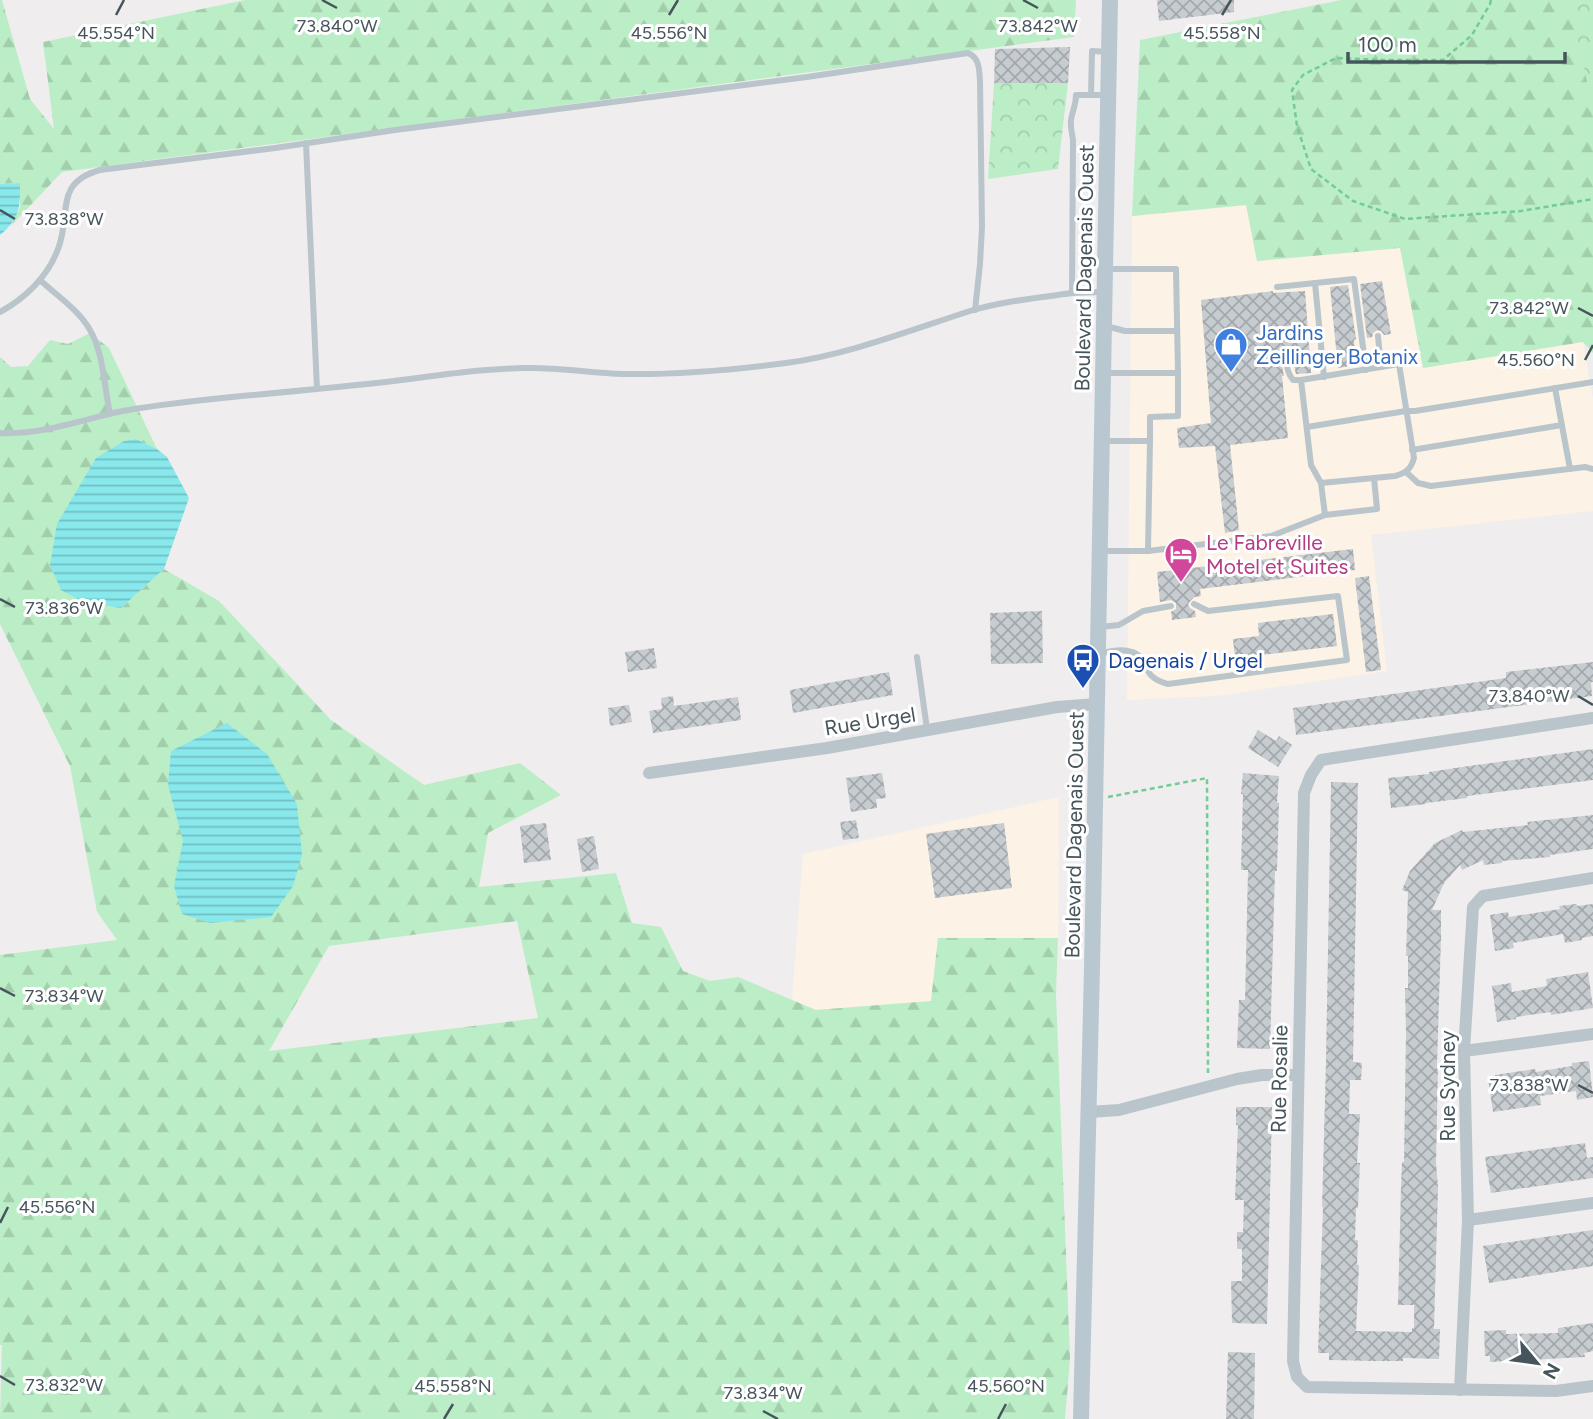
<svg xmlns="http://www.w3.org/2000/svg" width="1593" height="1419" font-family="Figtree,sans-serif">
  <defs>
    <pattern id="forest-firs" width="22" height="20" patternUnits="userSpaceOnUse" patternTransform="scale(1.75)"><rect width="22" height="20" fill="#bbeec6"/><path d="M5 1l3.5 6h-7zM16 11l3.5 6h-7z" fill="#a2ceac"/></pattern>
    <pattern id="park-crowns" width="20" height="18" patternUnits="userSpaceOnUse" patternTransform="scale(1.75)"><rect width="20" height="18" fill="#bbeec6"/><path d="M2 6a3 3 0 1 1 6 0M12 15a3 3 0 1 1 6 0" fill="none" stroke="#a2ceac"/></pattern>
    <pattern id="water-rules" width="6" height="5" patternUnits="userSpaceOnUse" patternTransform="scale(1.75)"><rect width="6" height="5" fill="#88e8eb"/><path d="M0 2.5h6" fill="none" stroke="#71bfc1"/></pattern>
    <pattern id="building-cross-hatch" width="8" height="8" patternUnits="userSpaceOnUse" patternTransform="scale(1.75)"><rect width="8" height="8" fill="#c7ccd0"/><path d="M0 0l8 8M0 8l8-8" fill="none" stroke="#a3a8ac"/></pattern>
  </defs>
  <rect width="100%" height="100%" fill="#f0edee"/>
  <g fill="#fcf2e6">
    <path d="M1247,205L1257,261L1400,248L1423,368L1583,342L1593,399V511L1371,535L1387,671L1216,696L1127,700L1132,216Z"/>
    <path d="M1059,797L1058,938H938L931,1001L815,1010L792,1000L803,854Z"/>
  </g>
  <g fill="url(#forest-firs)" fill-rule="evenodd">
    <path d="M0,0H2L30,99L54,129L43,42L245,0H1076L1074,37L62,172L11,226L20,207L19,183L0,184Z"/>
    <path d="M1341,0H1593V353L1583,342L1423,368L1400,248L1257,261L1246,205L1132,216L1140,40Z"/>
    <path d="M90,333L109,348L157,449L136,439L124,441L121,608L164,569L219,601L331,720L424,785L520,763L561,795L488,833L479,887L616,873L632,923L661,927L683,971L710,981L738,977L816,1010L931,1001L938,938H1058L1056,994L1070,1359L1065,1419H0L2,1345H0V955L117,940L97,912L70,766L0,624V357L11,367L28,366L50,340L68,344ZM517,921L538,1018L269,1051L329,946Z"/>
  </g>
  <g fill="url(#park-crowns)">
    <path d="M1569,0H1593V108Z"/>
    <path d="M994,83H1068L1058,169L988,179Z"/>
  </g>
  <g fill="url(#water-rules)">
    <path d="M20,183C20,208 20,218 0,235V184Z"/>
    <path d="M136,439L157,449L167,457L189,498L164,569L121,608L83,602L61,590L50,565L57,524L96,458L124,441Z"/>
    <path d="M227,723L267,754L297,804L302,855L293,886L271,917L210,923L182,914L174,886L183,841L168,785L171,751Z"/>
  </g>
  <g fill="url(#building-cross-hatch)">
    <path d="M1157,0H1234V12L1159,21Z"/>
    <path d="M1070,47L1068,83H994L995,49Z"/>
    <path d="M1382,281L1391,334L1384,335L1381,331L1377,330L1373,333L1372,337L1367,338L1360,284Z"/>
    <path d="M1348,285L1356,339L1354,340L1356,365L1338,368L1330,287Z"/>
    <path d="M1273,291V293L1305,291L1311,373L1296,374L1290,349L1285,346L1281,348L1279,353L1284,376H1282L1288,438L1230,445L1239,530L1225,533L1215,446L1179,448L1177,428L1211,423L1201,300Z"/>
    <path d="M1353,549L1355,570L1200,589L1201,596L1194,597L1188,604L1190,608L1195,611L1196,617L1172,620L1171,612L1176,609V603L1171,600L1160,602L1157,572Z"/>
    <path d="M1369,576L1381,670L1366,672L1355,578Z"/>
    <path d="M1042,611L1043,663L991,664L990,613Z"/>
    <path d="M1333,614L1337,646L1235,658L1233,639L1259,636L1258,623Z"/>
    <path d="M654,648L657,668L628,672L625,652Z"/>
    <path d="M1593,662V682H1591L1592,696L1296,735L1293,708L1506,678V672Z"/>
    <path d="M889,672L893,695L793,713L790,690Z"/>
    <path d="M673,696L674,706L738,697L741,720L653,733L649,711L662,709L661,698Z"/>
    <path d="M629,705L632,722L610,726L608,708Z"/>
    <path d="M1258,730L1276,741L1279,736L1292,745L1278,767L1248,748Z"/>
    <path d="M1593,749V780L1467,796V798L1426,803V804L1391,808L1388,778L1429,774V772L1469,766Z"/>
    <path d="M882,773L886,798L876,799L877,808L851,812L846,778Z"/>
    <path d="M1243,773L1279,776L1277,803H1279L1277,871H1275L1270,1049L1237,1048L1239,1000H1245L1248,870H1241L1243,794H1241Z"/>
    <path d="M1331,782L1358,783L1353,1062L1362,1063L1361,1080H1350L1349,1114H1360L1357,1163H1360L1359,1183L1358,1208H1356L1355,1240H1358L1357,1265H1359L1356,1331L1412,1332V1328L1414,1329V1305H1398L1401,1187L1402,1162H1404L1406,1032L1405,988H1408V956H1406L1408,892L1402,890L1410,871L1435,843L1462,830L1463,832L1528,825L1527,822L1593,815V849L1550,855V857L1502,861V863L1484,865L1483,860L1462,870L1460,865L1444,883L1432,910H1441V937L1437,1064H1438L1436,1163L1438,1188L1434,1329H1440L1439,1359L1403,1358V1361H1374L1329,1360V1353H1318L1323,1207H1322L1326,1062Z"/>
    <path d="M856,820L859,838L843,840L840,822Z"/>
    <path d="M546,823L551,860L524,863L520,826Z"/>
    <path d="M1004,823L1012,888L935,898L926,834Z"/>
    <path d="M594,836L599,869L582,872L577,839Z"/>
    <path d="M1576,904L1577,906L1593,904V936L1582,938V940L1565,943L1563,934L1513,943L1514,948L1495,951L1490,915L1508,912L1509,917L1560,909L1559,906Z"/>
    <path d="M1588,972L1593,1008L1551,1015V1012L1516,1017V1019L1497,1022L1492,986L1511,983L1512,992L1547,986L1546,979Z"/>
    <path d="M1589,1061L1593,1097L1577,1100L1576,1091L1540,1096L1541,1105L1493,1112L1488,1079L1496,1078L1495,1075L1535,1069L1536,1072L1572,1066V1063Z"/>
    <path d="M1236,1107H1272L1267,1324L1232,1323L1231,1281H1242V1249H1237V1232H1243L1244,1200H1235L1238,1125H1236Z"/>
    <path d="M1585,1143L1587,1158L1593,1157V1178L1491,1193L1485,1157Z"/>
    <path d="M1593,1230V1266L1489,1283L1483,1246Z"/>
    <path d="M1593,1323V1351L1584,1353L1585,1357L1490,1362V1356H1485L1484,1331L1506,1330V1334L1558,1333V1328Z"/>
    <path d="M1228,1352L1255,1353L1254,1419H1226Z"/>
  </g>
  <g fill="none" stroke-linecap="round" stroke-linejoin="round">
    <g stroke="#73cc91" stroke-width="2.5" stroke-dasharray="5 3.5" stroke-linecap="butt">
      <path d="M1491,0L1490,4L1472,35L1443,60H1383L1336,58L1303,75L1292,90L1297,126L1311,169L1353,201L1405,219L1521,211L1593,199"/>
      <path d="M1108,797L1207,778L1208,1073"/>
    </g>
    <g stroke="#b9c5cb" stroke-width="6">
      <path d="M1091,95L1092,51L1109,52"/>
      <path d="M306,143L317,389"/>
      <path d="M1107,269H1176L1178,373"/>
      <path d="M40,280C56,295 79,310 90,330C104,354 104,387 110,414"/>
      <path d="M1315,283L1324,377"/>
      <path d="M1277,287L1354,279L1366,370"/>
      <path d="M1102,292L1072,293L1073,140C1072,133 1070,126 1071,120C1072,111 1076,106 1076,95H1108"/>
      <path d="M0,312C26,298 48,276 58,249C72,214 53,183 100,170L275,148L395,130L807,77L968,53C980,58 979,70 980,81L982,227L980,264L975,310"/>
      <path d="M1106,326L1125,331H1177"/>
      <path d="M1378,336L1381,367"/>
      <path d="M1285,352C1287,362 1286,372 1293,380H1301"/>
      <path d="M1103,373H1178V416L1150,417V441"/>
      <path d="M1555,388L1570,469"/>
      <path d="M1307,427L1406,411H1415L1593,382"/>
      <path d="M0,433C38,435 76,422 113,413C151,405 192,401 232,397C286,392 340,387 394,381C438,375 481,369 525,368C557,367 590,373 623,374C677,375 732,370 786,363C847,355 911,330 970,311C1003,301 1038,298 1072,293"/>
      <path d="M1103,441H1150L1148,551"/>
      <path d="M1412,450L1562,425"/>
      <path d="M1406,472L1418,483L1431,486L1585,467L1593,469"/>
      <path d="M1321,483L1395,476C1406,473 1411,469 1414,458L1399,364L1301,380L1311,465L1321,483L1325,515"/>
      <path d="M1101,551H1148L1271,536L1325,515L1377,509L1374,478"/>
      <path d="M1100,627L1119,625L1143,611L1171,606"/>
      <path d="M1098,654C1108,652 1121,648 1132,652C1149,657 1140,678 1168,684L1347,660L1338,596L1208,611L1194,604"/>
      <path d="M917,657L927,729"/>
    </g>
    <g stroke="#b9c5cb" stroke-width="12">
      <path d="M1593,718L1321,760L1311,775L1304,793L1293,1361L1297,1377L1307,1387L1556,1391L1593,1386"/>
      <path d="M649,773L827,748L1057,707L1097,704"/>
      <path d="M1464,1051L1593,1034"/>
      <path d="M1089,1112L1119,1110L1237,1079L1262,1075H1298"/>
      <path d="M1468,1220L1593,1203"/>
      <path d="M1460,1390L1468,1220L1464,1051L1473,907L1483,896L1593,878"/>
    </g>
    <path stroke="#b9c8d0" stroke-width="16" d="M1081,1419L1092,968L1110,0"/>
  </g>
  <path fill="none" stroke="#46545b" stroke-width="2.5" d="M322,0L337,8M1023,0L1038,8M116,15L124,0M669,15L678,0M1222,15L1231,0M0,210L15,219M1578,308L1593,316M1585,360L1593,345M0,599L15,607M1578,696L1593,705M0,988L15,996M1578,1085L1593,1093M0,1223L8,1207M0,1376L15,1385M763,1411L778,1419M444,1419L453,1404M998,1419L1006,1404"/>
  <defs>
    <symbol id="shop-pin" viewBox="-11 -11 22 30"><path d="M0 17L-7.5 6A9.5 9.5 0 1 1 7.5 6Z" fill="#3f7fe0" stroke="#fff"/><path d="M-5-2.5h2.3a2.7 3.5 0 0 1 5.4 0H5L5.5 6h-11ZM-1.5-2.5h3a1.5 2.3 0 0 0-3 0Z" fill="#fff"/></symbol>
    <symbol id="hotel-pin" viewBox="-11 -11 22 30"><path d="M0 17L-7.5 6A9.5 9.5 0 1 1 7.5 6Z" fill="#d1479c" stroke="#fff"/><path d="M-6-4.5h1.5V1H6V5H4.5V3h-9V5H-6ZM-4 0a1.8 1.8 0 1 1 3.6 0ZM.5 0V-2.5h3Q6-2.5 6 0Z" fill="#fff"/></symbol>
    <symbol id="bus-pin" viewBox="-11 -11 22 30"><path d="M0 17L-7.5 6A9.5 9.5 0 1 1 7.5 6Z" fill="#1a4fb4" stroke="#fff"/><path d="M-5-6H5V4H4V6H2V4H-2V6H-4V4H-5ZM-3.5-4V0h7V-4ZM-3.5 1.2v1.5H-2V1.2ZM2 1.2v1.5H3.5V1.2Z" fill="#fff"/></symbol>
  </defs>
  <g fill-rule="evenodd">
    <use href="#shop-pin" x="1212" y="325" width="38" height="52"/>
    <use href="#hotel-pin" x="1162" y="535" width="38" height="52"/>
    <use href="#bus-pin" x="1064" y="641" width="38" height="52"/>
  </g>
  <g text-anchor="middle" dominant-baseline="central" stroke-width="6" stroke-linejoin="round" paint-order="stroke">
    <g font-size="21" fill="#46545b" stroke="#fff">
      <text transform="translate(1084 268) rotate(-89)">Boulevard Dagenais Ouest</text>
      <text transform="translate(870 721) rotate(-9)">Rue Urgel</text>
      <text transform="translate(1074 835) rotate(-89)">Boulevard Dagenais Ouest</text>
      <text transform="translate(1279 1079) rotate(-89)">Rue Rosalie</text>
      <text transform="translate(1447 1086) rotate(-90)">Rue Sydney</text>
    </g>
    <g font-size="21" fill="#366cbe" stroke="#fff" text-anchor="start">
      <text x="1256" y="332">Jardins<tspan x="1256" dy="24">Zeillinger Botanix</tspan></text>
    </g>
    <g font-size="21" fill="#b23c85" stroke="#fff" text-anchor="start">
      <text x="1206" y="542">Le Fabreville<tspan x="1206" dy="24">Motel et Suites</tspan></text>
    </g>
    <g font-size="21" fill="#164399" stroke="#fff" text-anchor="start">
      <text x="1108" y="660">Dagenais / Urgel</text>
    </g>
  </g>
  <g font-size="18" text-anchor="middle" fill="#46545b" stroke="#fff" stroke-width="6" stroke-linejoin="round" paint-order="stroke">
    <text x="1038" y="32">73.842°W</text>
    <text x="337" y="32">73.840°W</text>
    <text x="116" y="39">45.554°N</text>
    <text x="669" y="39">45.556°N</text>
    <text x="1222" y="39">45.558°N</text>
    <text x="64" y="225">73.838°W</text>
    <text x="1529" y="314">73.842°W</text>
    <text x="1536" y="366">45.560°N</text>
    <text x="64" y="614">73.836°W</text>
    <text x="1529" y="702">73.840°W</text>
    <text x="64" y="1002">73.834°W</text>
    <text x="1529" y="1091">73.838°W</text>
    <text x="57" y="1213">45.556°N</text>
    <text x="64" y="1391">73.832°W</text>
    <text x="453" y="1392">45.558°N</text>
    <text x="1006" y="1392">45.560°N</text>
    <text x="763" y="1399">73.834°W</text>
  </g>
  <g transform="translate(1537 1363) rotate(119)" stroke="#ffffff" stroke-width="5" paint-order="stroke">
  <path d="M0-5L12 26L0 18L-12 26Z" fill="#46545b"/>
  <text y="-10" font-size="19" font-weight="bold" text-anchor="middle" fill="#46545b">N</text>
  </g>
  <path d="M1348 52v10h217v-10" fill="none" stroke="#46545b" stroke-width="3.5"/>
  <text x="1358" y="52" font-size="21" fill="#46545b" stroke="#ffffff" stroke-width="5" paint-order="stroke">100 m</text>
</svg>
